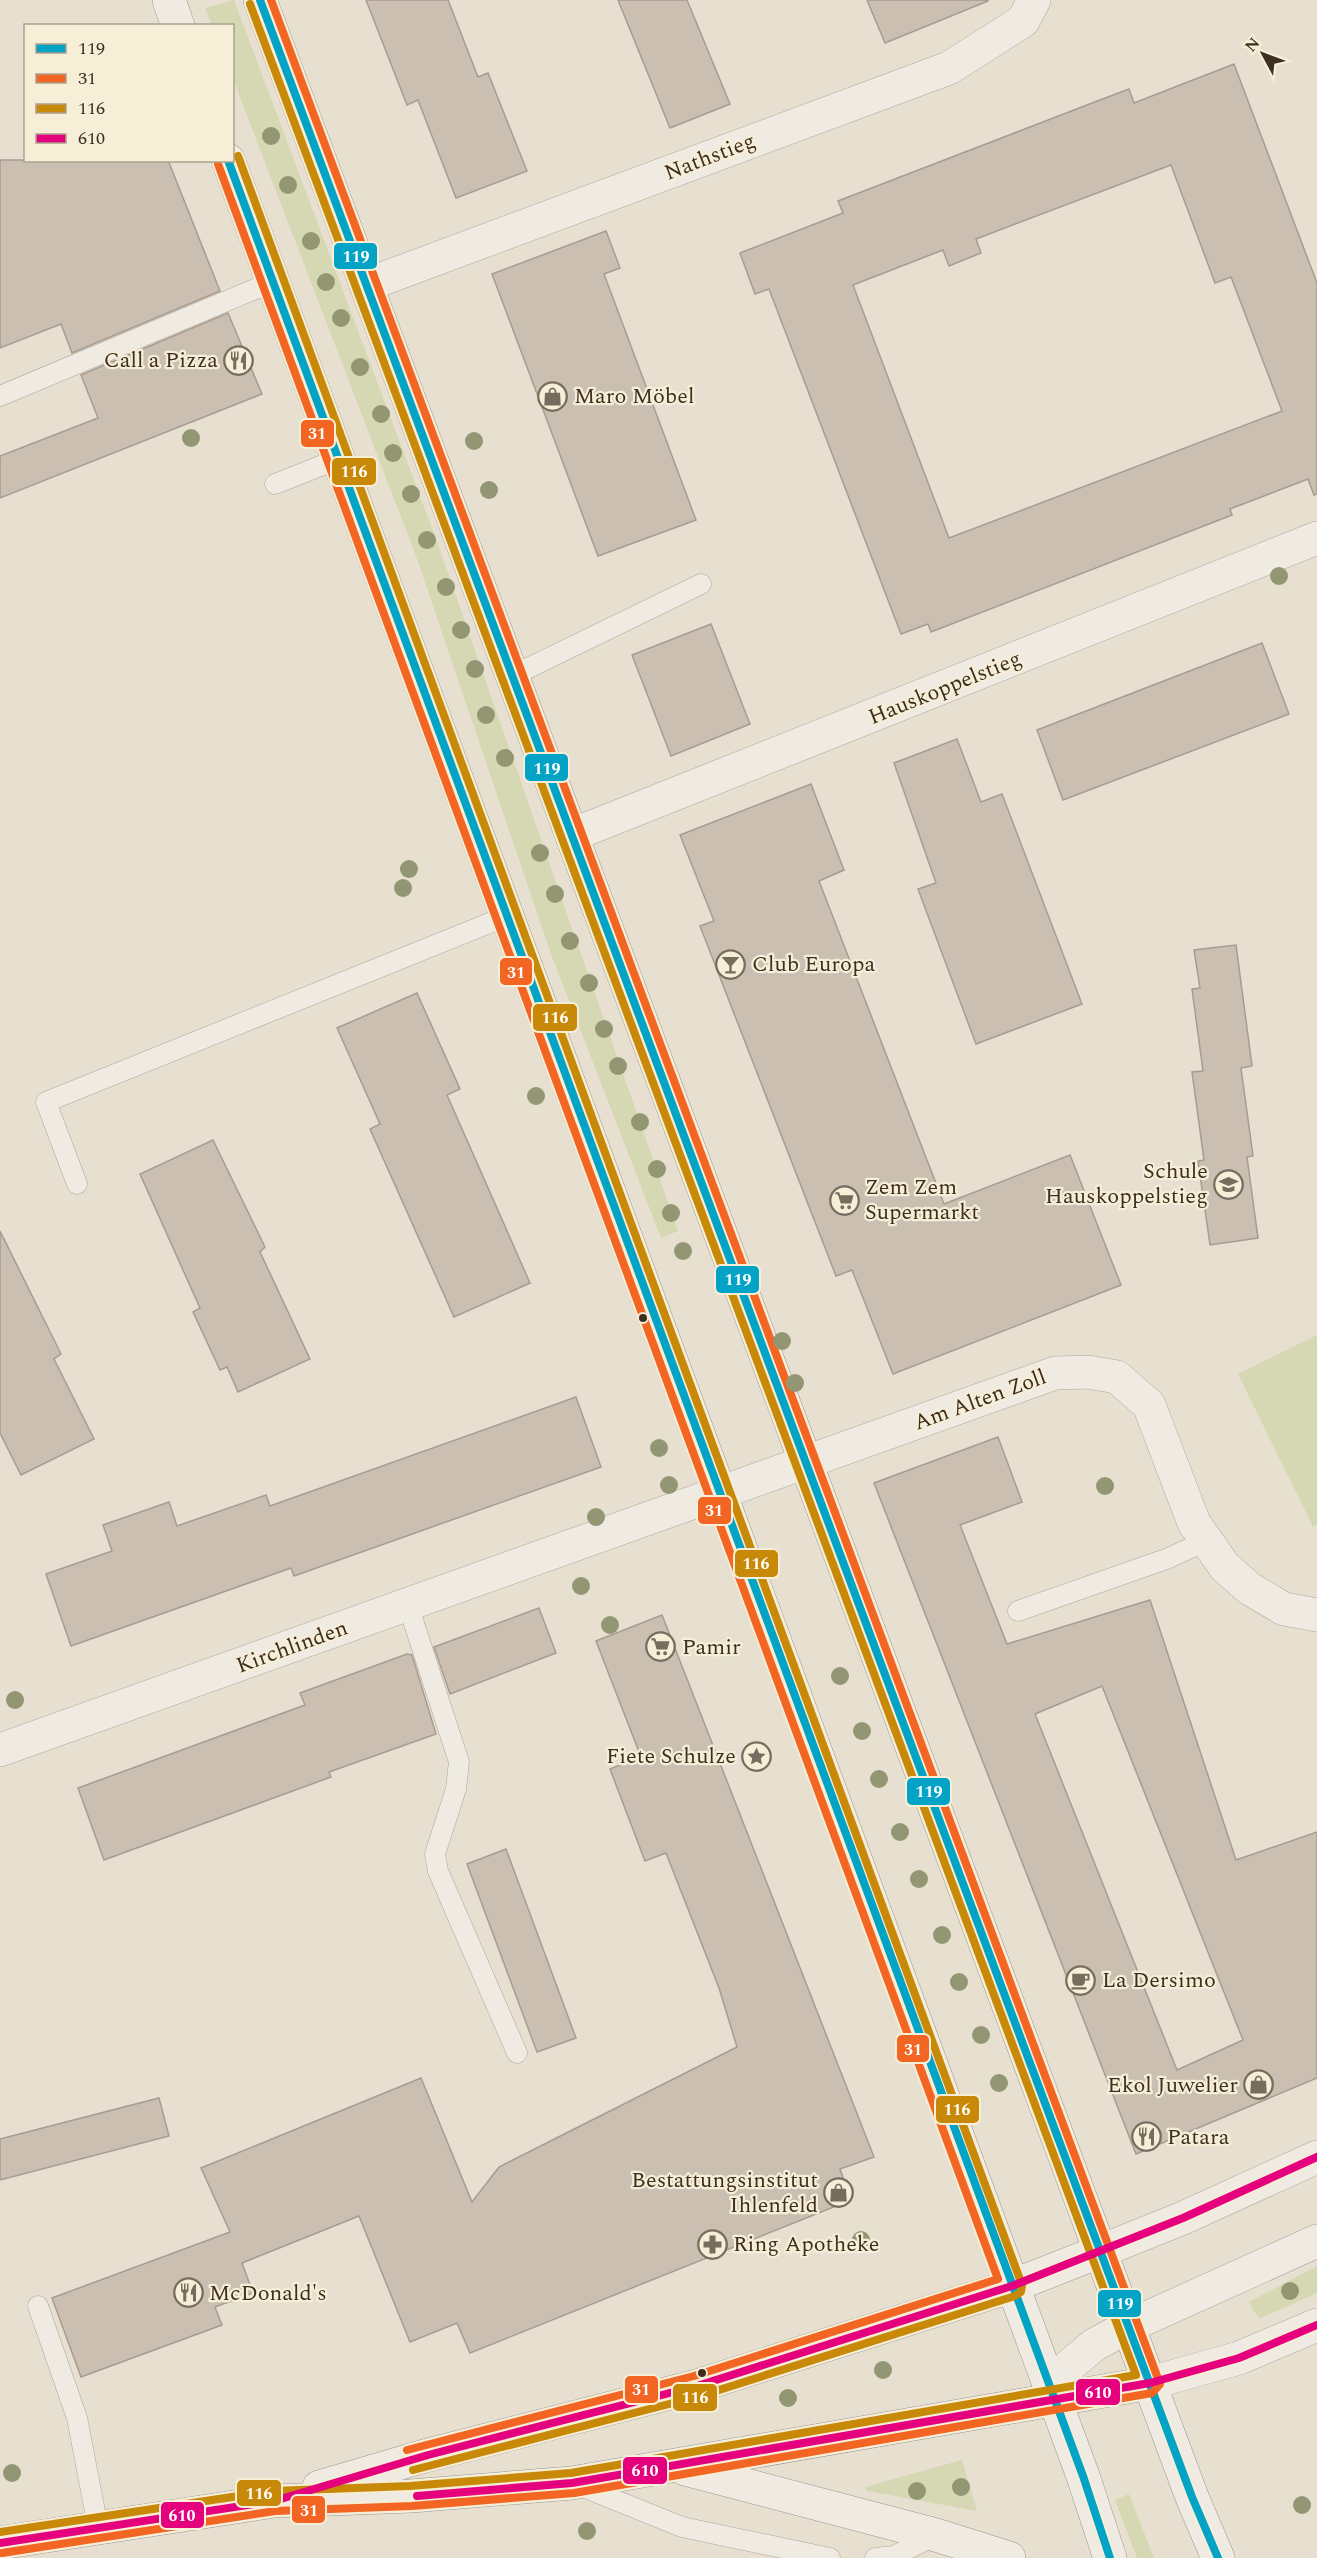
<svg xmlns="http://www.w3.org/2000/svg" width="1317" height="2558" font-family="Spectral,serif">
  <rect width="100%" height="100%" fill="#e7e0d1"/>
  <g fill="#d6d7b3">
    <path d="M234,0L436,539L678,1231L661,1238L551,954L416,556L233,79L232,26L212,25L205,8Z"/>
    <path d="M1317,1335V1525L1313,1527L1238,1374Z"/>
    <path d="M1317,2266V2293L1259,2319L1249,2302Z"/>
    <path d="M962,2460L977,2511L867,2491L865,2487Z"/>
    <path d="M1129,2494L1154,2558H1137L1115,2500Z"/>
  </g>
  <g fill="#cbbfb2" stroke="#a89c90" stroke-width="1.5" fill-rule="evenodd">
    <path d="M366,0H448L478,77L488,73L527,171L456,198L418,100L407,105Z"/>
    <path d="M618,0H687L730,104L670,128Z"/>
    <path d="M867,0H988V1L885,43Z"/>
    <path d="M1234,64L1317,283V494L1314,495L1308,479L1230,509L1232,515L931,632L928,624L901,634L769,289L755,294L740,253L843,213L838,201L1100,100L1129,89L1134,103ZM1171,165L1215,283L1231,277L1282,411L949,538L853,285L943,250L949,266L981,253L976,239Z"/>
    <path d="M0,160H168L220,291L72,353L61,324L0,348Z"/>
    <path d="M606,231L620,268L604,274L696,520L598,556L492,274Z"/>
    <path d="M228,313L262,394L0,498V456L98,418L81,375Z"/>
    <path d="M711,624L750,724L671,756L632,655Z"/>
    <path d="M1262,643L1289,714L1063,800L1037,730Z"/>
    <path d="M957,739L981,802L1002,794L1082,1004L976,1044L918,889L936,883L894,763Z"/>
    <path d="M811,784L844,870L819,881L944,1204L1070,1155L1121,1285L893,1374L852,1270L836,1276L700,926L714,921L680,835Z"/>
    <path d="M1236,945L1252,1066L1241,1068L1253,1156L1247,1157L1258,1238L1210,1245L1198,1161L1204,1160L1192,1072L1203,1071L1192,989L1200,988L1194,950Z"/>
    <path d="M417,993L460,1089L447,1095L530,1283L454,1317L370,1129L380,1124L337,1028Z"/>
    <path d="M213,1140L265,1247L260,1252L310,1359L238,1392L227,1367L220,1370L193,1312L200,1308L140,1174Z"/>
    <path d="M0,1231L61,1354L54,1359L94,1439L21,1475L0,1433Z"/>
    <path d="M576,1397L601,1467L294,1576L291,1568L71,1646L46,1574L112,1551L103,1525L169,1502L177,1526L266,1495L270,1506Z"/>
    <path d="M998,1437L1022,1502L960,1525L1007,1644L1150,1600L1236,1860L1317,1832V2078L1136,2154L874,1483ZM1102,1686L1243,2040L1177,2070L1035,1714Z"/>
    <path d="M539,1608L556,1653L450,1694L434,1647Z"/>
    <path d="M662,1615L874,2157L840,2169L851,2200L470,2353L457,2323L410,2342L359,2216L242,2263L253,2293L215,2307L222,2325L81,2377L52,2298L230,2232L201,2168L421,2078L472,2202L499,2167L737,2047L719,1988L666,1853L645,1861L610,1769L641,1757L596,1641Z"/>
    <path d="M407,1654L412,1655L436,1734L329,1772L331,1777L104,1860L78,1788L305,1705L300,1693Z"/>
    <path d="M506,1849L576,2038L537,2052L467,1864Z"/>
    <path d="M159,2098L169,2136L0,2180V2139Z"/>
  </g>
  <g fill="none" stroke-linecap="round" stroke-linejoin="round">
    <defs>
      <g id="service">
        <path d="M0,396L272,282"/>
        <path d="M275,484L338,459"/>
        <path d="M512,676L701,584"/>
        <path d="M77,1184L46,1102L507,916"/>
        <path d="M408,1605L459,1762L456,1789L435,1854L438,1871L517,2053"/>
        <path d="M1018,1611L1169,1558L1205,1541"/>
        <path d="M38,2306L77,2418L98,2527"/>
        <path d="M578,2485L682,2527L830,2558"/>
        <path d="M875,2558L894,2556L936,2535"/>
      </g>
      <g id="minor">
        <path d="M366,285L949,68L1023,21L1034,0"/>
        <path d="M572,835L1317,538"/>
        <path d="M0,1750L1055,1373L1088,1372L1117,1377L1149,1405L1194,1523L1225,1567L1250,1589L1284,1609L1317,1615"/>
      </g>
      <g id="tertiary">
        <path d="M1101,2251L1183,2218L1317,2157"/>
        <path d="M1150,2383L1239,2358L1317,2325"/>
        <path d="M1053,2398L1069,2366L1094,2345L1129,2326L1317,2241"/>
      </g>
      <g id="secondary">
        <path d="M169,0L178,26"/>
        <path d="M260,0L1192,2497L1218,2558"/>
        <path d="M228,160L1083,2476L1110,2558"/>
        <path d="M685,2469L936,2535L1009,2558"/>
        <path d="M319,2487L428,2455L697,2386L1012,2286L1101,2251"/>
        <path d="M0,2543L274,2501L411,2496L572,2483L1150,2383"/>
      </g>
    </defs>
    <use href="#service" stroke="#ada599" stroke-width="21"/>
    <use href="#minor" stroke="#ada599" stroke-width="34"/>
    <use href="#tertiary" stroke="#ada599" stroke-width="34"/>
    <use href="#secondary" stroke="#9c958a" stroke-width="34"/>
    <use href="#service" stroke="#efebe3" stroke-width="20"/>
    <use href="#minor" stroke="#efebe3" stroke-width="33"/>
    <use href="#tertiary" stroke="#efebe3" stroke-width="33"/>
    <use href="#secondary" stroke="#efebe3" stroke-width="33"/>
    <defs>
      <g id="bus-1">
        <path d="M260,0L1192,2497L1218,2558"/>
        <path d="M228,160L1083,2476L1110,2558"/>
      </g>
      <g id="bus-2">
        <path d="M218,164L998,2279L694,2376L407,2450"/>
        <path d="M2,2553L275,2511L412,2506L574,2493L1152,2393L1160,2384L271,0"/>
      </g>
      <g id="bus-3">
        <path d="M238,156L1022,2285L1021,2292L1015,2296L700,2396L413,2470"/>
        <path d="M0,2532L272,2491L410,2486L571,2473L1136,2375L250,4"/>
      </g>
      <g id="bus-4">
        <path d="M417,2496L572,2483L1150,2383L1239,2358L1317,2325"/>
        <path d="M0,2543L274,2501L428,2455L697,2386L1012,2286L1183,2218L1317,2157"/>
      </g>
    </defs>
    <use href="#bus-1" stroke="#f7eed8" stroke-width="12"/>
    <use href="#bus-2" stroke="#f7eed8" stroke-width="12"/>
    <use href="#bus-3" stroke="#f7eed8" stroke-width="12"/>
    <use href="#bus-4" stroke="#f7eed8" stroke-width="12"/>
    <use href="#bus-1" stroke="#03a3c5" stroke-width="8"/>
    <use href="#bus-2" stroke="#f26522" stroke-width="8"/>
    <use href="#bus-3" stroke="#c88808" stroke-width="8"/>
    <use href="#bus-4" stroke="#e5007d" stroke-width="8"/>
  </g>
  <g fill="#929673">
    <circle cx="271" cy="136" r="9"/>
    <circle cx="288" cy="185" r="9"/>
    <circle cx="311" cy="241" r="9"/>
    <circle cx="326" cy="282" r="9"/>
    <circle cx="341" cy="318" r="9"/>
    <circle cx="360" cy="367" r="9"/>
    <circle cx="381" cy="414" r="9"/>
    <circle cx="191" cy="438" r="9"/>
    <circle cx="474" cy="441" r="9"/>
    <circle cx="393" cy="453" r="9"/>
    <circle cx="489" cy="490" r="9"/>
    <circle cx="411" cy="494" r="9"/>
    <circle cx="427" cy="540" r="9"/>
    <circle cx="1279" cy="576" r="9"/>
    <circle cx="446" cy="587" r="9"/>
    <circle cx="461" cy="630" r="9"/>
    <circle cx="475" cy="669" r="9"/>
    <circle cx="486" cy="715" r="9"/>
    <circle cx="505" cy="758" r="9"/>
    <circle cx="540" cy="853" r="9"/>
    <circle cx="409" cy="869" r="9"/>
    <circle cx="403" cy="888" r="9"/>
    <circle cx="555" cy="894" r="9"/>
    <circle cx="570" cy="941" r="9"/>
    <circle cx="589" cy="983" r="9"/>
    <circle cx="604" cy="1029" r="9"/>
    <circle cx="618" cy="1066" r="9"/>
    <circle cx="536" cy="1096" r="9"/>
    <circle cx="640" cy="1122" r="9"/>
    <circle cx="657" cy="1169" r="9"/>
    <circle cx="671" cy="1213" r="9"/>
    <circle cx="683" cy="1251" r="9"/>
    <circle cx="782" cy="1341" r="9"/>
    <circle cx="795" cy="1383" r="9"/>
    <circle cx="659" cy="1448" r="9"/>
    <circle cx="669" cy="1485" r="9"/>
    <circle cx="1105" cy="1486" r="9"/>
    <circle cx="596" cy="1517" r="9"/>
    <circle cx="581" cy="1586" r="9"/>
    <circle cx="610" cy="1625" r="9"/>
    <circle cx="840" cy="1676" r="9"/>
    <circle cx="15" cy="1700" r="9"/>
    <circle cx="862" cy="1731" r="9"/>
    <circle cx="879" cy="1779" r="9"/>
    <circle cx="900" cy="1832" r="9"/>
    <circle cx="919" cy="1879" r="9"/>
    <circle cx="942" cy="1935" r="9"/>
    <circle cx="959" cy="1982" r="9"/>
    <circle cx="981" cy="2035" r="9"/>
    <circle cx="999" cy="2083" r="9"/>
    <circle cx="861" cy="2240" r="9"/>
    <circle cx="1290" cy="2291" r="9"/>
    <circle cx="883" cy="2370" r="9"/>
    <circle cx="788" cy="2398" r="9"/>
    <circle cx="12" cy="2473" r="9"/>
    <circle cx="961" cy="2487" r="9"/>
    <circle cx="917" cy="2491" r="9"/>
    <circle cx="1302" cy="2505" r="9"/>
    <circle cx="587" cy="2531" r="9"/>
  </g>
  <defs>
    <symbol id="restaurant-ring" viewBox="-11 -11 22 22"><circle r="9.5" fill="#f7eed8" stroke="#786c5e" stroke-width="1.5"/><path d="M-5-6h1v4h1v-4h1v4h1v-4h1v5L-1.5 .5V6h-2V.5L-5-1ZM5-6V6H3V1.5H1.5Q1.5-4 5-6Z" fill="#786c5e"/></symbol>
    <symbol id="shop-ring" viewBox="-11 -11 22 22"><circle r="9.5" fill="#f7eed8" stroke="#786c5e" stroke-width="1.5"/><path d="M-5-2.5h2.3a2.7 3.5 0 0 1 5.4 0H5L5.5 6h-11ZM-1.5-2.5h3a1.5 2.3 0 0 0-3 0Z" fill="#786c5e"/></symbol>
    <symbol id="bar-ring" viewBox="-11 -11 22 22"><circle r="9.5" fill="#f7eed8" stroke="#786c5e" stroke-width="1.5"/><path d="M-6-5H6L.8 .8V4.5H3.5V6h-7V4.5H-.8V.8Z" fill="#786c5e"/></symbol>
    <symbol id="school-ring" viewBox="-11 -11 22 22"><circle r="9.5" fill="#f7eed8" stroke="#786c5e" stroke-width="1.5"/><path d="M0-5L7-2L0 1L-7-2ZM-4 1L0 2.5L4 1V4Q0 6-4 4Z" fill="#786c5e"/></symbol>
    <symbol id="supermarket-ring" viewBox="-11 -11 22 22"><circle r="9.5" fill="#f7eed8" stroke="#786c5e" stroke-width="1.5"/><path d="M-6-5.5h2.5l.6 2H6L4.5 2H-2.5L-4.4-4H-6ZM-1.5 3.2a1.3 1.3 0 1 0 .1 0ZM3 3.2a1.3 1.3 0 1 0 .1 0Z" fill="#786c5e"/></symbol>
    <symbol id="sight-ring" viewBox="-11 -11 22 22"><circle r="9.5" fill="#f7eed8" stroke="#786c5e" stroke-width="1.5"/><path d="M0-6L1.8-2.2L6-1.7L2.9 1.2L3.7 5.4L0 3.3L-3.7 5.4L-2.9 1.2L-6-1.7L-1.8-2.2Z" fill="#786c5e"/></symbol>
    <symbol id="cafe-ring" viewBox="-11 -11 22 22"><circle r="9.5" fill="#f7eed8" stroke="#786c5e" stroke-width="1.5"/><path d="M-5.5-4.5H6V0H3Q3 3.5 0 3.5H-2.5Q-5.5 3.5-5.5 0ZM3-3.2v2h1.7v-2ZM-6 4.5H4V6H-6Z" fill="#786c5e"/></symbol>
    <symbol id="pharmacy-ring" viewBox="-11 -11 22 22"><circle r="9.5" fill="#f7eed8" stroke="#786c5e" stroke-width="1.5"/><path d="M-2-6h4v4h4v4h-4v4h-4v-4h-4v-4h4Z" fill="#786c5e"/></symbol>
  </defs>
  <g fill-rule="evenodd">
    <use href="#restaurant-ring" x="222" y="344" width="33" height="33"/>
    <use href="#shop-ring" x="536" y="380" width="33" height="33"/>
    <use href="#bar-ring" x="714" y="948" width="33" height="33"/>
    <use href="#school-ring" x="1212" y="1168" width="33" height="33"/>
    <use href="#supermarket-ring" x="828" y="1184" width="33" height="33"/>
    <use href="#supermarket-ring" x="644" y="1630" width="33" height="33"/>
    <use href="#sight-ring" x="740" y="1740" width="33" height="33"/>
    <use href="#cafe-ring" x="1064" y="1964" width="33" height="33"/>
    <use href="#shop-ring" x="1242" y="2068" width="33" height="33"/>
    <use href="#restaurant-ring" x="1130" y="2120" width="33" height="33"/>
    <use href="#shop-ring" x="822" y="2176" width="33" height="33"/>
    <use href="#pharmacy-ring" x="696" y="2228" width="33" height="33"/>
    <use href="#restaurant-ring" x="172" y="2276" width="33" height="33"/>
  </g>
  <g fill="#3d2e20" stroke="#f7eed8" stroke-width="2">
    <circle cx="643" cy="1318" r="5"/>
    <circle cx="702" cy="2373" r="5"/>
  </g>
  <g text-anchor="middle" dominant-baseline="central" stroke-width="4.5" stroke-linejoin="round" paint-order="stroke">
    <g font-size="22" fill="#3d2e20" stroke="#f7eed8">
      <text transform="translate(710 157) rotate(-21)">Nathstieg</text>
      <text transform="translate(945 688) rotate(-22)">Hauskoppelstieg</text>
      <text transform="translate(980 1400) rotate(-20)">Am Alten Zoll</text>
      <text transform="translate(292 1647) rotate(-20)">Kirchlinden</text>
    </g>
    <g font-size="22" fill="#3d2e20" stroke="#f7eed8" text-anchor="start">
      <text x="218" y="360" text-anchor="end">Call a Pizza</text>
      <text x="574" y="396">Maro Möbel</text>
      <text x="752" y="964">Club Europa</text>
      <text x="1208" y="1171" text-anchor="end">Schule<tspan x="1208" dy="25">Hauskoppelstieg</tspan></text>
      <text x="865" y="1187">Zem Zem<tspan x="865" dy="25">Supermarkt</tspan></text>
      <text x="682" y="1647">Pamir</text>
      <text x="736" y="1756" text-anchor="end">Fiete Schulze</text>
      <text x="1102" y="1980">La Dersimo</text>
      <text x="1238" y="2085" text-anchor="end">Ekol Juwelier</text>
      <text x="1167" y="2137">Patara</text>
      <text x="818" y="2180" text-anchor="end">Bestattungsinstitut<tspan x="818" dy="25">Ihlenfeld</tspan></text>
      <text x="733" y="2244">Ring Apotheke</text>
      <text x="209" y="2293">McDonald's</text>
    </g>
  </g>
  <g stroke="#f7eed8" stroke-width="2">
    <rect x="333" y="242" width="45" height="28" rx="6" fill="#03a3c5"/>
    <rect x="300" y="419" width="35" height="29" rx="6" fill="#f26522"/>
    <rect x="331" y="457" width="46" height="29" rx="6" fill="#c88808"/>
    <rect x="524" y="753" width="45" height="29" rx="6" fill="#03a3c5"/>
    <rect x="499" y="957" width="34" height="29" rx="6" fill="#f26522"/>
    <rect x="532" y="1003" width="46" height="29" rx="6" fill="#c88808"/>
    <rect x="715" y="1265" width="45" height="29" rx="6" fill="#03a3c5"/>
    <rect x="697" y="1496" width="35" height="29" rx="6" fill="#f26522"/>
    <rect x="734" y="1549" width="45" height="29" rx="6" fill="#c88808"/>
    <rect x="906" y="1777" width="45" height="29" rx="6" fill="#03a3c5"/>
    <rect x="896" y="2034" width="34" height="29" rx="6" fill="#f26522"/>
    <rect x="935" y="2095" width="45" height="29" rx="6" fill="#c88808"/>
    <rect x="1097" y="2289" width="45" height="29" rx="6" fill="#03a3c5"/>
    <rect x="624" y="2375" width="35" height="29" rx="6" fill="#f26522"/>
    <rect x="1075" y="2378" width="46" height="28" rx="6" fill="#e5007d"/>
    <rect x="672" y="2383" width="46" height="29" rx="6" fill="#c88808"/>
    <rect x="622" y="2456" width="46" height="29" rx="6" fill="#e5007d"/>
    <rect x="236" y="2479" width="46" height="28" rx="6" fill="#c88808"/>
    <rect x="291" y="2495" width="35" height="29" rx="6" fill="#f26522"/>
    <rect x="160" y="2501" width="45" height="28" rx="6" fill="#e5007d"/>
  </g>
  <g font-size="16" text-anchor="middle" font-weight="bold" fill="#fff">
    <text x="356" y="262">119</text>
    <text x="317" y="439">31</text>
    <text x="354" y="477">116</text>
    <text x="547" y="774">119</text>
    <text x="516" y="978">31</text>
    <text x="555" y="1023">116</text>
    <text x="738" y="1285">119</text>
    <text x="714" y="1516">31</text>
    <text x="756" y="1569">116</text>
    <text x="929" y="1797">119</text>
    <text x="913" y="2055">31</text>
    <text x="957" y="2115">116</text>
    <text x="1120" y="2309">119</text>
    <text x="641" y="2395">31</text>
    <text x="1098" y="2398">610</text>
    <text x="695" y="2403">116</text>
    <text x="645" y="2476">610</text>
    <text x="259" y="2499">116</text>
    <text x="309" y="2516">31</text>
    <text x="182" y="2521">610</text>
  </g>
  <rect x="24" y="24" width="210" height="138" fill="#f7eed8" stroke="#ada18e" stroke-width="1.5"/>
  <rect x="36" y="44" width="30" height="9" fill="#03a3c5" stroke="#ada18e" stroke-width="1.5"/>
  <text x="78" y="54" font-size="18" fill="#3d2e20">119</text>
  <rect x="36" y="74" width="30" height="9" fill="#f26522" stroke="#ada18e" stroke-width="1.5"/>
  <text x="78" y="84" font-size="18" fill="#3d2e20">31</text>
  <rect x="36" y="104" width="30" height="9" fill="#c88808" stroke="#ada18e" stroke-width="1.5"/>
  <text x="78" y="114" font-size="18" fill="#3d2e20">116</text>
  <rect x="36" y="134" width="30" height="9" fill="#e5007d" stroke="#ada18e" stroke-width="1.5"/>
  <text x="78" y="144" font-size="18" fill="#3d2e20">610</text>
  <g transform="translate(1263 54) rotate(311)" stroke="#f7eed8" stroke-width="4.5" paint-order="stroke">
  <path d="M0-4.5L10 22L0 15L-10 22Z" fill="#3d2e20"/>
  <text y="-9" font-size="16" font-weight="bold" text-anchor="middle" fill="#3d2e20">N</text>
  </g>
</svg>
